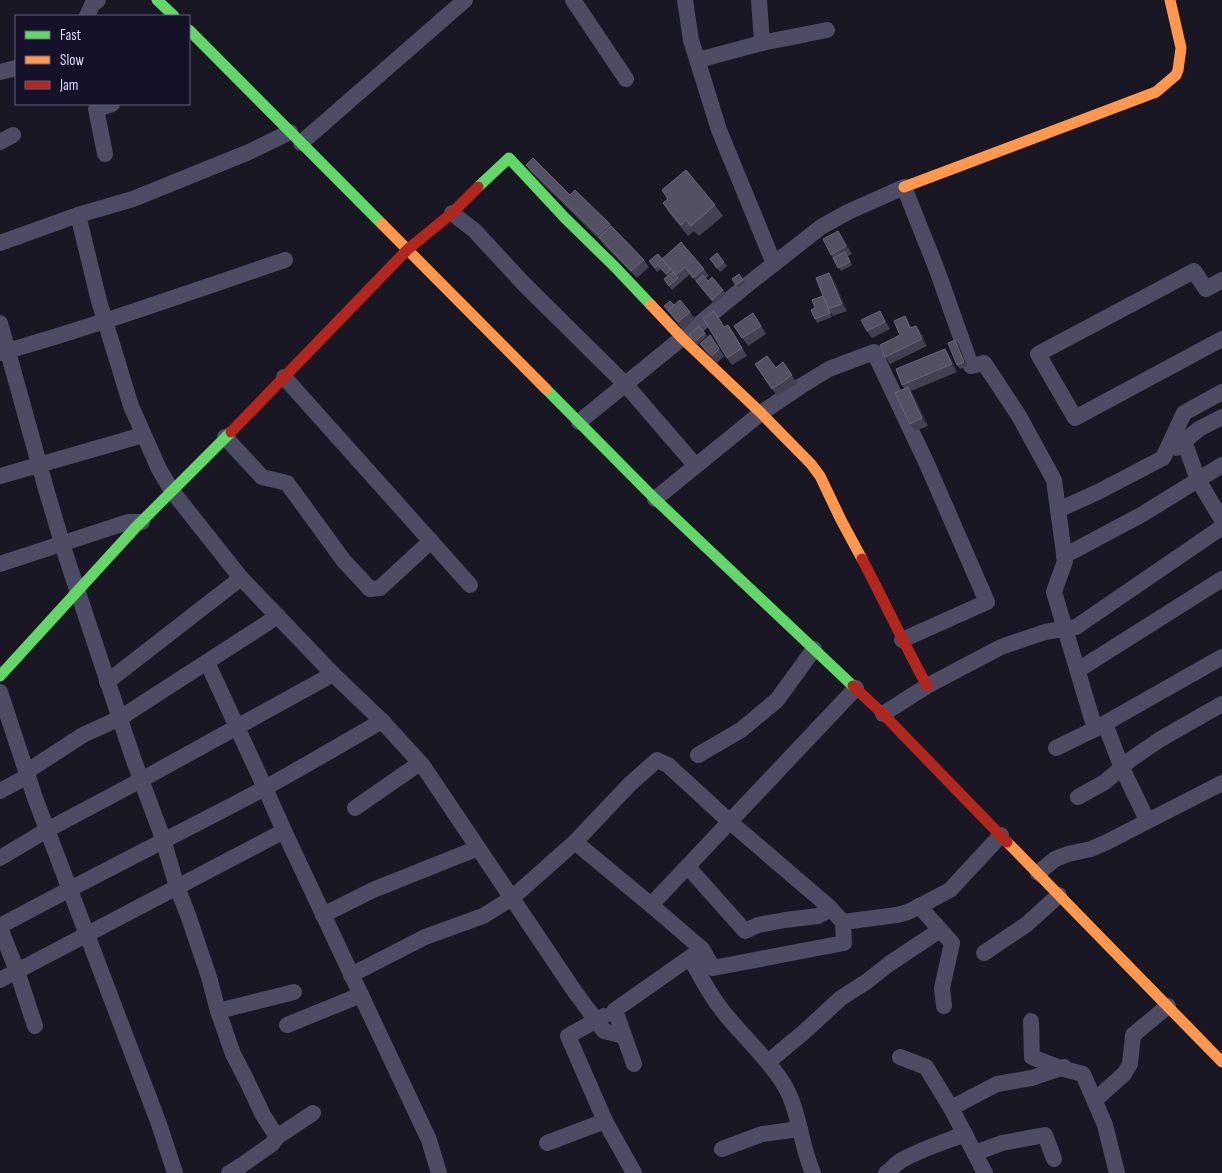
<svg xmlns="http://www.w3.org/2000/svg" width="1222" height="1173" font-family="'Sofia Sans Condensed',sans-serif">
  <rect width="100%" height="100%" fill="#181723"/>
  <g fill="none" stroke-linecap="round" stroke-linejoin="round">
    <g stroke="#4d4c64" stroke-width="16">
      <path d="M573,0L626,79"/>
      <path d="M685,0L691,40L719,130L774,264"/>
      <path d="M759,0L762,43"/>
      <path d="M87,16L92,5L98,0"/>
      <path d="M698,60L762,43L827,30"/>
      <path d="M0,72L16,68"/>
      <path d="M0,142L13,135"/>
      <path d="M301,143L465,0"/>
      <path d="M105,154L96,109L112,104"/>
      <path d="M452,213L475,231L523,283L626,385L695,465"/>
      <path d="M78,215L99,301L131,406L159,469L172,491L241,578L333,674L382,721L423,766L575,992L604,1031L624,1036"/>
      <path d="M0,243L78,215L133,199L249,152L290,132"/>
      <path d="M1222,280L1206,289L1194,271L1038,354L1075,418L1222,339"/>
      <path d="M0,323L46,489L66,556L133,758L162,836L177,887L188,915L209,977L218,1011L233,1054L246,1079L263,1115L277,1137"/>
      <path d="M0,353C96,326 190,292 285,260"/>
      <path d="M284,377L470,585"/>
      <path d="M579,422L747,285L821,227L848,212L904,187L937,270L971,366L984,363L1019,416L1054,480L1065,561L1054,592L1095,729"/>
      <path d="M225,437L262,477L287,483L344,561L370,589L380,588L431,541"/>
      <path d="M1184,441L1198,480L1222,520"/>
      <path d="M1176,448L1199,429L1222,417"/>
      <path d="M0,476L143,435"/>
      <path d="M655,499L761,413L801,386L829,369L874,352L927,464L987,602L902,640"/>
      <path d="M1058,510L1098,492L1163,458L1184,413L1222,392"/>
      <path d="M1064,556L1141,515L1222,465"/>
      <path d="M0,564L128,522H142"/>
      <path d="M207,662L265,788L284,831L429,1140L439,1173"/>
      <path d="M1078,670L1222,579"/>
      <path d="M107,682L241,578"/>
      <path d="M0,692L35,798L159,1124L175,1173"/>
      <path d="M883,714L927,686L1001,647L1045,632L1076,627L1222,527"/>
      <path d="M1105,724L1122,768L1147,820"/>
      <path d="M1056,748L1095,729L1222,657"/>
      <path d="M698,755L741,730L777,700L814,649"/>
      <path d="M26,772L83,735L120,718L278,616"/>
      <path d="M0,791L28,776"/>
      <path d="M1078,797L1105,782L1130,760L1159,740L1222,704"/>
      <path d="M355,808L420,763"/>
      <path d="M575,842L651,905"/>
      <path d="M0,858L47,830L141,780L333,674"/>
      <path d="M688,867L745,931L758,925L785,920L818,916L831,909"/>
      <path d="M1038,873L1055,859L1068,854L1091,849L1107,842L1222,783"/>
      <path d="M919,906L952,943L942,988L944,1006"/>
      <path d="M323,915L373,890L478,848"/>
      <path d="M0,926C87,879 176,835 263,789C303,767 342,744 382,721"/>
      <path d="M0,928L17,971L35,1026"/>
      <path d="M702,949L713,968L844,943L843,922"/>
      <path d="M984,953L1027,924L1059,895"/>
      <path d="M690,958C700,975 709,994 722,1010C741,1035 766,1056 783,1083C800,1110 800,1144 813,1173"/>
      <path d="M351,975L425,937L483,916L512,898L575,842L630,784L657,760L668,765L730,822L827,905L843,922L897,915L908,912L950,890L1001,835"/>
      <path d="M0,980L284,831"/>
      <path d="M218,1011L294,992"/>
      <path d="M1031,1021L1032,1057L1060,1068L1083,1074L1105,1125L1117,1173"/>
      <path d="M287,1025L361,995"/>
      <path d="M900,1057L926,1067L951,1108L985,1173"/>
      <path d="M768,1062L804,1032L841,998L866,982L889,964L940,930"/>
      <path d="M634,1064L615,1010L702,949L651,905L856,688"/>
      <path d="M1095,1100L1124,1074L1130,1064L1133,1035L1168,1006"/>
      <path d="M951,1108L997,1084L1032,1078L1064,1067"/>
      <path d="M605,1121L634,1173"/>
      <path d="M547,1143L605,1121L568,1036L604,1016"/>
      <path d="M722,1149L762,1134L800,1129"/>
      <path d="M975,1153L1002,1143L1045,1135L1054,1159"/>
      <path d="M229,1173L242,1165L272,1144L277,1137L313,1113"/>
      <path d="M886,1173C892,1169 896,1163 902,1160C921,1149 944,1142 965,1134"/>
    </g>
    <g stroke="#63d668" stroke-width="11">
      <path d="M157,0L174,16"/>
      <path d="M189,30L382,224"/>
      <path d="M478,187L509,158L565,218L615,267L651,305"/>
      <path d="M546,389L655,499L853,686"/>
      <path d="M0,676L136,527L231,432"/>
    </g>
    <g stroke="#ff974d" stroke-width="11">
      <path d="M904,187L1156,92L1176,75L1178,70L1181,48L1170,0"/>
      <path d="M382,224L546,389"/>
      <path d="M651,305L682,338L761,413L811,464L820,476L841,520L862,559"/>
      <path d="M1007,842L1222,1062"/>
    </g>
    <g stroke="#b3261e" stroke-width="11">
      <path d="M231,432L407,250L452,213L478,187"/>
      <path d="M862,559C884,601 904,644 927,686"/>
      <path d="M853,686L883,714L1007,842"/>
    </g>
  </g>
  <g fill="#434052">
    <path d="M526,165L610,224L644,260L649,267L637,278L604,245L601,241L531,172Z"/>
    <path d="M662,190L715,205L723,216L699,236L694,231L688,236L670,214L663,203L668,199Z"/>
    <path d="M838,231L843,238L852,254L848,256L852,265L841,271L831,255Z"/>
    <path d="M717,253L727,266L720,272L710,259Z"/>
    <path d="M649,261L665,262L704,269L709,276L706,278L708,281L723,290L726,294L714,304L690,274L672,290L664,279L667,276L661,269L657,272Z"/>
    <path d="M739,274L745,283L739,288L732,279Z"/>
    <path d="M834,280L847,311L833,316L830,312L832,317L817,323L815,319V308Z"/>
    <path d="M674,305L690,312L695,319L683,330L664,306Z"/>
    <path d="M880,311L885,319L890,329L872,338L867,331Z"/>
    <path d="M753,313L766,334L748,346L734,326Z"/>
    <path d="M905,316L912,328L916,326L921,333L927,346L890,364L885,357L900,335Z"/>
    <path d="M733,332L747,356L732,365L727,358Z"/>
    <path d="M705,333L707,336L697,345L689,335Z"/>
    <path d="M710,335L724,356L717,363L705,351L700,344Z"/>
    <path d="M955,340L958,343L967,366L960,369L957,365Z"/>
    <path d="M945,349L950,356L957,372L911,391L913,394L928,426L915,431L910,424L904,388L902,385Z"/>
    <path d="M783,362L797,383L777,396L755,364L776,368Z"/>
  </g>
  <g fill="#2b2837">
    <path d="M838,231L843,238L852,254L846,246Z"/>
    <path d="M829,273L834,280L847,311L842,304Z"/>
    <path d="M880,311L885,319L890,329L885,322Z"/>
    <path d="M905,316L910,323L915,336L910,328Z"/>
    <path d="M916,326L921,333L927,346L922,339Z"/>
    <path d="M955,340L958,343L967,366L964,362Z"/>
    <path d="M945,349L950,356L957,372L952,364Z"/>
    <path d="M908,387L913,394L928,426L922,418Z"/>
  </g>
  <g fill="#535064" stroke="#69667c">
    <path d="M533,158L570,195L575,190L610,224L598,235L526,165Z"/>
    <path d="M686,170L715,205L691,226L686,220L681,225L663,203L668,199L662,190Z"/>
    <path d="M611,226L644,260L631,271L599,237Z"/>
    <path d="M838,231L846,246L831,255L823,239Z"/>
    <path d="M681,242L704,269L693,278L685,267L676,275L662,259Z"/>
    <path d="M845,252L850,262L838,268L833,258Z"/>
    <path d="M717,253L724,262L717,268L710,259Z"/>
    <path d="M658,254L671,270L666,274L658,265L655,268L649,261Z"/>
    <path d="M673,272L678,278L669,286L664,279Z"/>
    <path d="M829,273L842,304L828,309L816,278Z"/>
    <path d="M739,274L743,280L736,285L732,279Z"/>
    <path d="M703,275L708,281L712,277L723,290L712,300L696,281Z"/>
    <path d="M823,296L830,313L815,319L811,310L815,308L812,300Z"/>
    <path d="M680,300L690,312L678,322L668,310Z"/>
    <path d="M670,301L674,305L668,310L671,314L664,306Z"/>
    <path d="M714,311L724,327L728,325L742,348L727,358L703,318Z"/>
    <path d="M880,311L885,322L867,331L861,320Z"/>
    <path d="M753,313L761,326L742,338L734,326Z"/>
    <path d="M905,316L910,328L916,326L922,339L885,357L880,345L900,335L894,321Z"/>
    <path d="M699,326L705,333L695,341L689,335Z"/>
    <path d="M710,335L719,349L712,356L700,344Z"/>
    <path d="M955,340L964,362L957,365L948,343Z"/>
    <path d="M945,349L952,364L902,385L896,369Z"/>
    <path d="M767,356L776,368L783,362L792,375L772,389L755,364Z"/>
    <path d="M908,387L922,418L910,424L895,393Z"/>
  </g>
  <rect x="15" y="15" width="175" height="90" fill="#151129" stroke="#65617e"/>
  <rect x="25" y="31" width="25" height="8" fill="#63d668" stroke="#65617e"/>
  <text x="60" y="40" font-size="15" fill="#ded9fe">Fast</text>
  <rect x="25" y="56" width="25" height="8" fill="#ff974d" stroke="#65617e"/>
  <text x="60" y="65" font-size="15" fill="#ded9fe">Slow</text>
  <rect x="25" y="81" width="25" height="8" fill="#b3261e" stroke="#65617e"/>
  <text x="60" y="90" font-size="15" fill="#ded9fe">Jam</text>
</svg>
